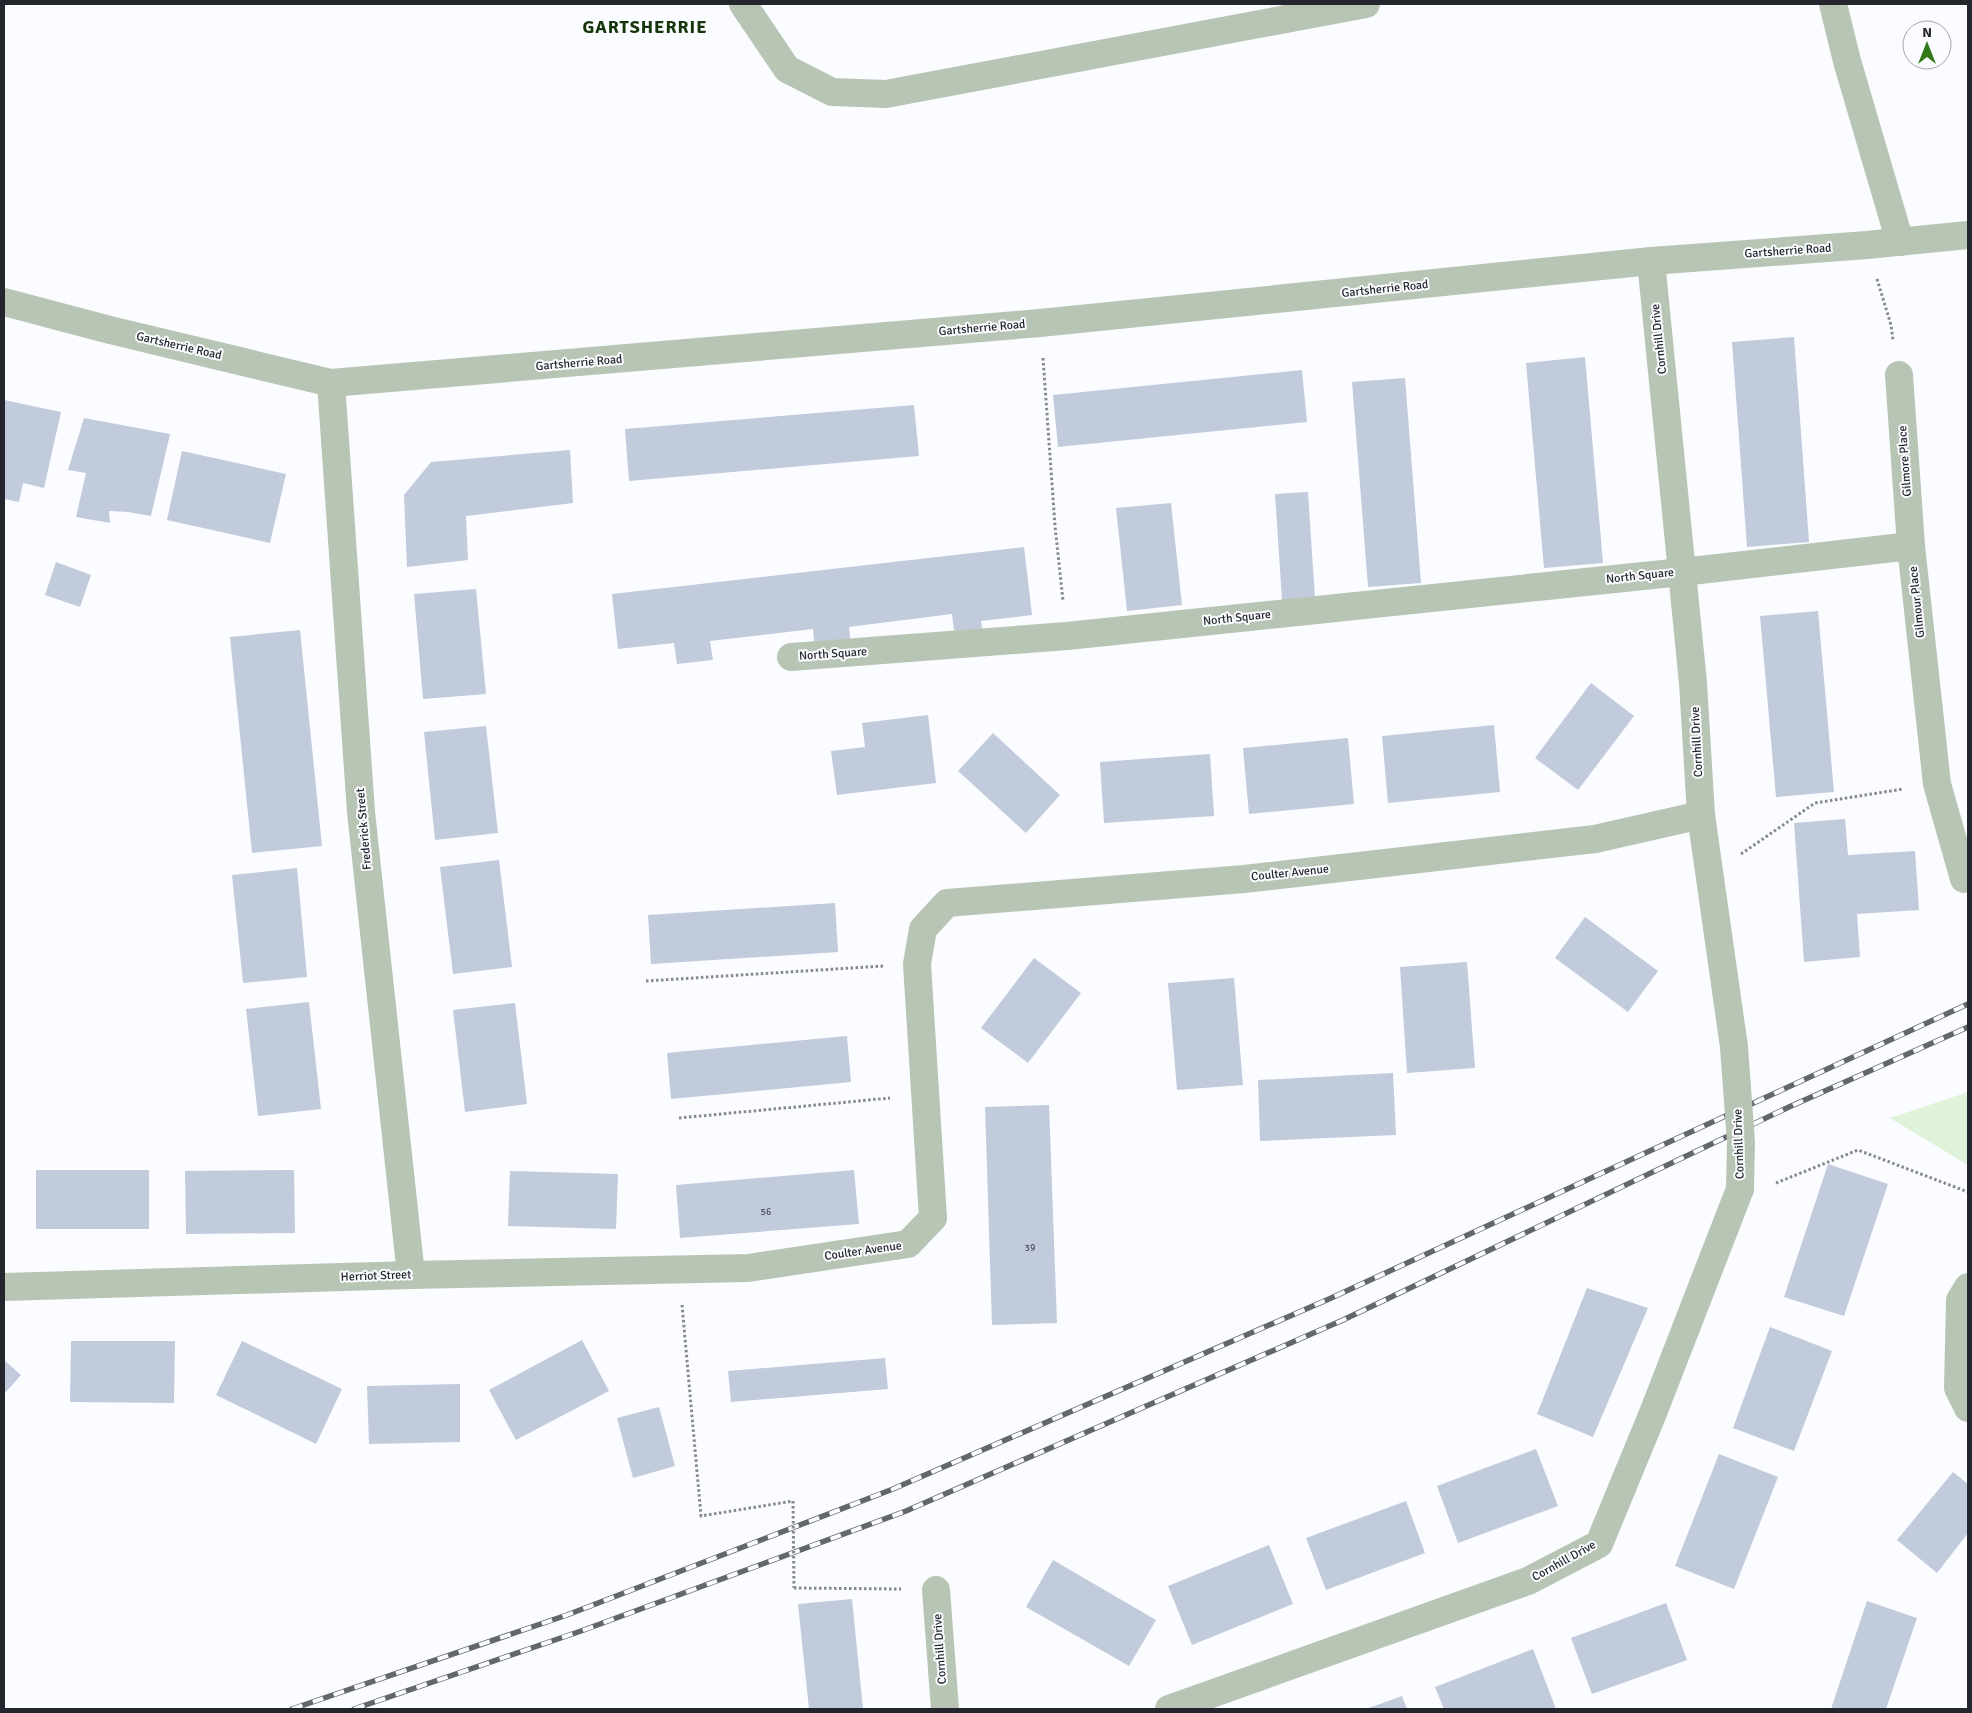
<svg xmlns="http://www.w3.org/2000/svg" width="1972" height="1713" font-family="Signika,sans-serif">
  <rect width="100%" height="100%" fill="#fafcff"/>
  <path fill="#dff2da" d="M1968,1092V1165L1890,1118Z"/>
  <g fill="#c2cbdc">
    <path d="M1794,337L1809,542L1747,547L1732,342Z"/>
    <path d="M1585,357L1603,563L1544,568L1526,363Z"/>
    <path d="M1302,370L1307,422L1058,447L1053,395Z"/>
    <path d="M1405,378L1421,583L1368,587L1352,382Z"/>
    <path d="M4,400L61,412L44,488L23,483L19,502L4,499Z"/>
    <path d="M914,405L919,456L629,481L625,429Z"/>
    <path d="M84,418L170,434L151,516L128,512L109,511L110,523L76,517L86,473L68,470Z"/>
    <path d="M570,450L573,503L466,516L468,560L407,567L404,495L431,462Z"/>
    <path d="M182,451L286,474L270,543L167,520Z"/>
    <path d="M1308,492L1315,598L1282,600L1275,494Z"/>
    <path d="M1171,503L1182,605L1127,611L1116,508Z"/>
    <path d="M1024,547L1032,615L981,621L983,636L955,638L952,614L849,627L851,645L815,649L813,629L710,641L713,660L677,664L674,643L618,649L612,594Z"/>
    <path d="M56,562L91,575L80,607L45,595Z"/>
    <path d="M476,589L486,694L423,699L414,594Z"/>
    <path d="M1818,611L1834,792L1776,797L1760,616Z"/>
    <path d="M300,630L322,846L252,853L230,637Z"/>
    <path d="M1591,683L1634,716L1578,790L1535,758Z"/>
    <path d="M928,715L936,783L837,795L831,751L865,747L862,723Z"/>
    <path d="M1494,725L1500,792L1388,803L1382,736Z"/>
    <path d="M486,726L498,833L435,840L424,732Z"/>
    <path d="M993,733L1060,795L1026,833L958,771Z"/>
    <path d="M1348,738L1354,804L1249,814L1243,748Z"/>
    <path d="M1210,754L1214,816L1104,823L1100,762Z"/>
    <path d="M1845,819L1848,855L1915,851L1919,910L1857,914L1860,957L1804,962L1794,823Z"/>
    <path d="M499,860L512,967L453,974L440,867Z"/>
    <path d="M297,868L307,977L243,983L232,875Z"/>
    <path d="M835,903L838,952L651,964L648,915Z"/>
    <path d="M1585,917L1658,971L1628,1012L1555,958Z"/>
    <path d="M1034,958L1081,993L1028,1063L981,1028Z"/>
    <path d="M1467,962L1475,1068L1407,1073L1400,967Z"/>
    <path d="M1234,978L1243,1085L1177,1090L1168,983Z"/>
    <path d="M309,1002L321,1109L258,1116L246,1009Z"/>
    <path d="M515,1003L527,1104L465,1112L453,1010Z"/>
    <path d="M847,1036L851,1082L671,1099L667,1053Z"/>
    <path d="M1393,1073L1396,1135L1260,1141L1258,1080Z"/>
    <path d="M1049,1105L1057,1323L992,1325L985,1107Z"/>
    <path d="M1828,1164L1888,1184L1844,1316L1784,1297Z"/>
    <rect x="36" y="1170" width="113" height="59"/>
    <path d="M294,1170L295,1233L186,1234L185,1171Z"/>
    <path d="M854,1170L859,1224L680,1238L676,1185Z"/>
    <path d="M510,1171L618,1174L616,1229L508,1226Z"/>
    <path d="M1587,1288L1648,1308L1593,1437L1537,1414Z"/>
    <path d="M1770,1327L1832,1351L1794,1451L1733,1428Z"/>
    <path d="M582,1340L609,1391L516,1440L489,1390Z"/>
    <path d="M71,1341H175L174,1403L70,1402Z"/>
    <path d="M242,1341L342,1389L316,1444L216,1395Z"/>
    <path d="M885,1358L888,1389L731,1402L728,1371Z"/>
    <path d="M4,1360L21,1375L4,1394Z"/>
    <path d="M460,1384V1442L369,1444L367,1386Z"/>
    <path d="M659,1407L675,1466L633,1478L617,1418Z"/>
    <path d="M1536,1449L1558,1506L1458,1543L1437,1486Z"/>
    <path d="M1719,1454L1778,1477L1734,1589L1675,1566Z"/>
    <path d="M1953,1472L1968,1484V1533L1937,1573L1897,1540Z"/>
    <path d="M1406,1501L1425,1553L1326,1590L1306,1538Z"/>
    <path d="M1269,1545L1293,1604L1192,1645L1168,1586Z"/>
    <path d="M1053,1560L1156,1620L1129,1666L1026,1607Z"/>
    <path d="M852,1599L863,1709H809L798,1604Z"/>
    <path d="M1867,1601L1917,1618L1886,1709H1831Z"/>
    <path d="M1666,1603L1687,1660L1592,1694L1571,1638Z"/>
    <path d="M1533,1649L1556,1709H1444L1435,1687Z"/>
    <path d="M1402,1696L1407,1709H1366Z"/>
  </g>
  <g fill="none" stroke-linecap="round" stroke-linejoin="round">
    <g stroke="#85888d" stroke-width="3" stroke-dasharray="2.5 2.5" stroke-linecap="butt">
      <path d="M1877,279L1891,325L1893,340"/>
      <path d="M1043,358L1055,526L1063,601"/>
      <path d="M1741,854L1815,803L1903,789"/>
      <path d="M646,981L883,966"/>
      <path d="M679,1118L890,1098"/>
      <path d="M1776,1183L1858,1150L1968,1192"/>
      <path d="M682,1305L701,1516L793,1501"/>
      <path d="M794,1588L901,1589"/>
    </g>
    <g stroke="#b8c5b4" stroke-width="28">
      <path d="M743,4L787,69L832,92L886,94L1366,4"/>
      <path d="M1833,4L1847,61L1900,242"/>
      <path d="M1651,261L1693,683L1701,815L1734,1047"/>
      <path d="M4,302L110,330L331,383L1040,323L1651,261L1867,245L1968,235"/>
      <path d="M1899,375L1911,546"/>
      <path d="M331,383L361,812L411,1275"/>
      <path d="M791,657L1067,636L1682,572L1911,546L1937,784L1964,879L1968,878"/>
      <path d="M4,1287L411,1275L748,1268L908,1244L933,1218L917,964L923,929L947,903L1244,879L1595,839L1701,815"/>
      <path d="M1968,1287L1960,1300L1958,1388L1968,1408"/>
      <path d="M936,1590L945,1709"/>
      <path d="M1169,1709L1528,1581L1599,1544L1653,1413L1740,1189"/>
    </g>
    <defs>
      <g id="rail">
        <path d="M292,1709L567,1615L893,1489L1329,1299L1968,1004"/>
        <path d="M354,1709L581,1631L906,1511L1343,1320L1789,1107L1968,1027"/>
      </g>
    </defs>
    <use href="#rail" stroke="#63666c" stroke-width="5.5"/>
    <use href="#rail" stroke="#fafcff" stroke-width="4" stroke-dasharray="11" stroke-linecap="butt"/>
    <path stroke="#85888d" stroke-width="3" stroke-dasharray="2.5 2.5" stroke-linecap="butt" d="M793,1501L794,1588"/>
    <path stroke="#b8c5b4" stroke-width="28" d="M1734,1047L1741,1142L1740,1189"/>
  </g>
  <g text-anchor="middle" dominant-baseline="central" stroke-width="4" stroke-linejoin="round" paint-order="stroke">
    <g font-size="10" fill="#4b4f59">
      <text x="766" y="1212">56</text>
      <text x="1030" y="1248">39</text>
    </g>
    <g font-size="12" fill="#23262d" stroke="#fafcff">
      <text transform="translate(1788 251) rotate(-4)">Gartsherrie Road</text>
      <text transform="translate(1385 289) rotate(-6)">Gartsherrie Road</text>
      <text transform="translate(982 328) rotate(-5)">Gartsherrie Road</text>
      <text transform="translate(1659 339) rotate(-96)">Cornhill Drive</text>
      <text transform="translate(179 346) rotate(13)">Gartsherrie Road</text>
      <text transform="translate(579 363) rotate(-5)">Gartsherrie Road</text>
      <text transform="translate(1905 461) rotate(-94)">Gilmore Place</text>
      <text transform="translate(1640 576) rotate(-6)">North Square</text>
      <text transform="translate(1917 602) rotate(-96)">Gilmour Place</text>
      <text transform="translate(1237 618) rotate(-6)">North Square</text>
      <text transform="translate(833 654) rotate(-4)">North Square</text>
      <text transform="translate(1697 742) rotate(-93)">Cornhill Drive</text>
      <text transform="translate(364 829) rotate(-95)">Frederick Street</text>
      <text transform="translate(1290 873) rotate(-6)">Coulter Avenue</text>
      <text transform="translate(1739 1144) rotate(-92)">Cornhill Drive</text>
      <text transform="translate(863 1251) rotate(-8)">Coulter Avenue</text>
      <text transform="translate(376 1276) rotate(-2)">Herriot Street</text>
      <text transform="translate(1564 1561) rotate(-29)">Cornhill Drive</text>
      <text transform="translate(940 1649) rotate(-94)">Cornhill Drive</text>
    </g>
    <g font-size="18" font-weight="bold" letter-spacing="1" fill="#15360a" stroke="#fafcff">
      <text x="645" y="27">GARTSHERRIE</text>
    </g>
  </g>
  <rect width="1972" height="1713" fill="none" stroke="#23262d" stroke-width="10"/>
  <g transform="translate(1927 45)"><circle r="24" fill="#fafcff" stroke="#a4a6ab"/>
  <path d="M0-4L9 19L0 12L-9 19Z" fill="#327819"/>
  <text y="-8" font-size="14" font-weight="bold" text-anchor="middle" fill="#23262d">N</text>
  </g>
</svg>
